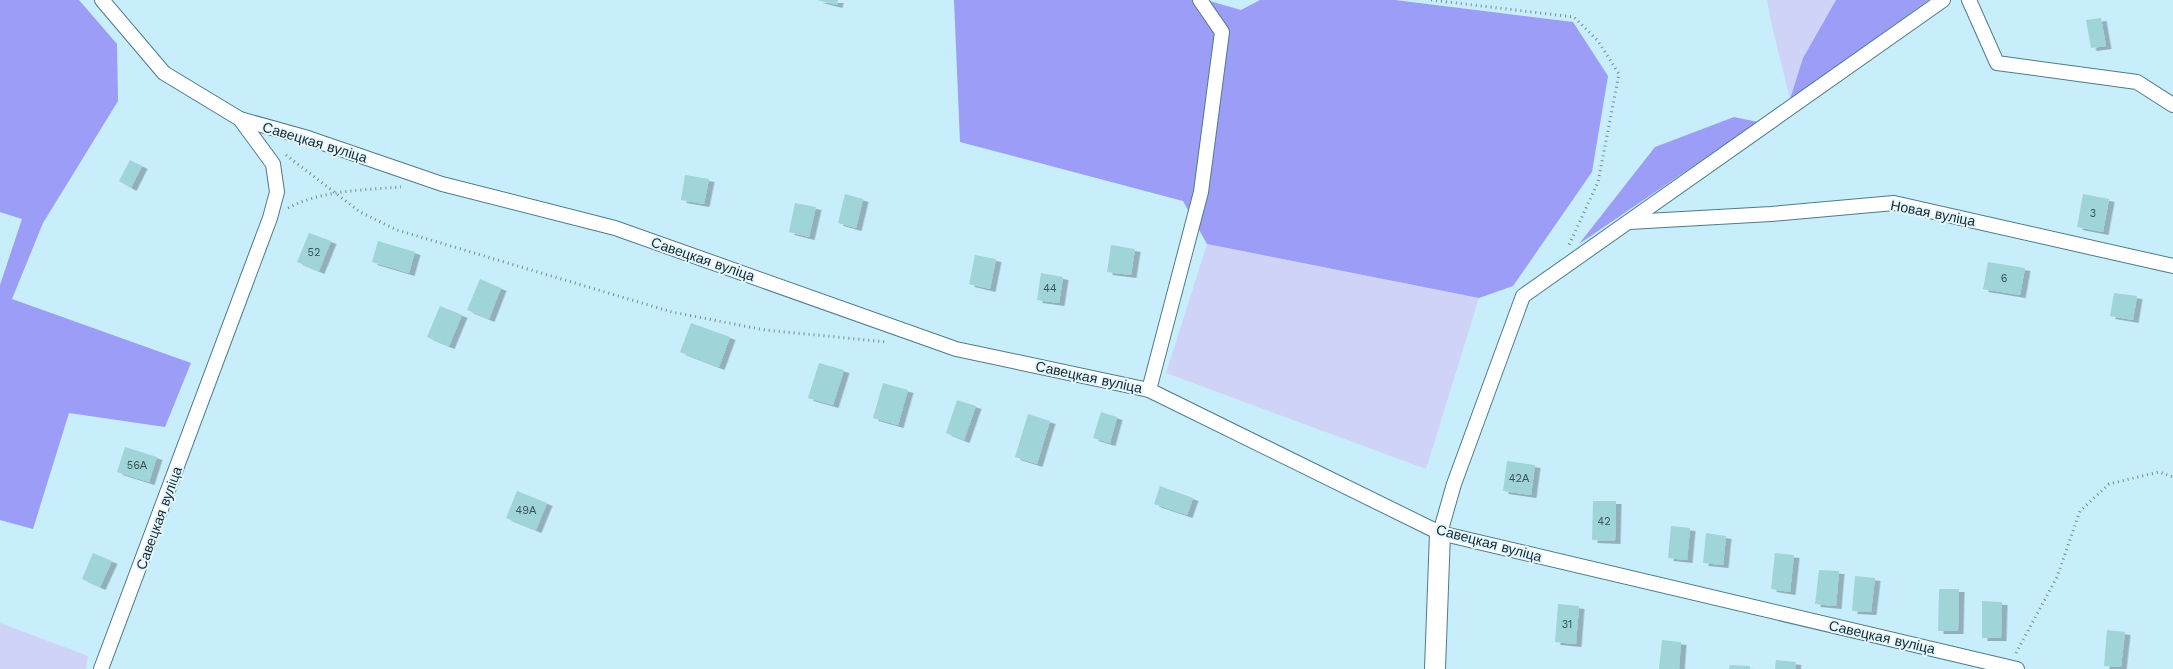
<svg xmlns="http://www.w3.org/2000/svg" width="2173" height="669" font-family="'Work Sans',sans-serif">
  <defs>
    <filter id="shadow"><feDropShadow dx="5.5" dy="3" stdDeviation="0" flood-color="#0004"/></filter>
  </defs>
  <rect width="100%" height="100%" fill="#c8eefc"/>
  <g fill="#d0d3f8">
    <path d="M1767,0H1836L1803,58L1790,99L1771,22Z"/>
    <path d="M1207,244L1479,298L1426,469L1166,373Z"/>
    <path d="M0,623L88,656L86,669H0Z"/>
  </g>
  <g fill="#9b9df7">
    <path d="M0,0H79L117,44L118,101L43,223L12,299L191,363L165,427L69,413L33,529L0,520V285L22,219L0,212Z"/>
    <path d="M954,0H1206L1241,10L1260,0H1395L1573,22L1608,76L1592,172L1513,286L1479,298L1207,244L1183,201L960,142Z"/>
    <path d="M1836,0H1929L1790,99L1803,58Z"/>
    <path d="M1734,117L1758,122L1579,244L1655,147Z"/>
  </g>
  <g fill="#9fd4d8" filter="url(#shadow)">
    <path d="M817,0H838L837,5Z"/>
    <path d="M2101,18L2106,46L2091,48L2086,20Z"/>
    <path d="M130,160L142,166L131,188L119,181Z"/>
    <path d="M685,175L709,179L704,204L681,200Z"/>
    <path d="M845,194L863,199L856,228L838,223Z"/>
    <path d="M2083,194L2109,199L2103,232L2077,227Z"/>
    <path d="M795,203L816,207L809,237L789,232Z"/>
    <path d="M309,233L331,241L319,271L297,262Z"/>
    <path d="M378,241L415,252L409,273L372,262Z"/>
    <path d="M1111,245L1135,249L1131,275L1107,272Z"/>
    <path d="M975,255L996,259L990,289L969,284Z"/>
    <path d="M1988,262L2025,268L2020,295L1983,289Z"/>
    <path d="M1041,273L1063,277L1059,303L1037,300Z"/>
    <path d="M480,279L501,288L489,319L467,310Z"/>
    <path d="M2114,293L2137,296L2133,320L2110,316Z"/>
    <path d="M440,306L462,315L449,346L427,337Z"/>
    <path d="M691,323L730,337L719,367L680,352Z"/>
    <path d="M819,363L844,370L833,405L808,398Z"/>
    <path d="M883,383L908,390L898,425L873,418Z"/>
    <path d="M957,400L976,406L964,440L946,433Z"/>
    <path d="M1101,412L1117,417L1110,443L1093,438Z"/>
    <path d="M1028,414L1050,421L1037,464L1015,457Z"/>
    <path d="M125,447L157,457L149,482L117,472Z"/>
    <path d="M1507,461L1535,465L1531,495L1503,491Z"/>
    <path d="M1160,486L1193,498L1187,515L1154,504Z"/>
    <path d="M517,491L547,503L536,530L506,518Z"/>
    <path d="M1593,501H1616L1615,541L1592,540Z"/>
    <path d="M1671,526L1690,528L1687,560L1668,558Z"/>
    <path d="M1706,533L1726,536L1723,565L1703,563Z"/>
    <path d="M93,553L112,561L100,587L82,579Z"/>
    <path d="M1775,553L1794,555L1790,592L1771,589Z"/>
    <path d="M1819,570L1839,571L1836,606L1815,604Z"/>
    <path d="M1855,576L1875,578L1871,612L1852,611Z"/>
    <path d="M1939,589H1959L1958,631H1938Z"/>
    <path d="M1982,601L2002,602L2001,638H1982Z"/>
    <path d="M1558,604L1579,606L1576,644L1555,642Z"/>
    <path d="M2107,630L2125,632L2121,667L2104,666Z"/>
    <path d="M1662,640L1681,642L1679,669H1659Z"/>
    <path d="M1776,660L1796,662L1795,669H1775Z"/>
    <path d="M1730,665L1750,666V669H1729Z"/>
  </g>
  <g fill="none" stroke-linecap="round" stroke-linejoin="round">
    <defs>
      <g id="street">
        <path d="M102,0L164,73L240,119L308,138L442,184L615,228L956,349L1149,390L1440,533L2017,669"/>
        <path d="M1969,0L1997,63L2137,82L2173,105"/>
        <path d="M1629,222L1771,214L1894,203L2173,266"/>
        <path d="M1149,390L1201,192L1222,32L1200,0"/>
        <path d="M1440,533L1454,484L1523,296L1943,0"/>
        <path d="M101,669L270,218L277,192L273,164L240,119"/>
      </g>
      <path id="secondary" d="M1435,669L1440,533"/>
    </defs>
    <use href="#street" stroke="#4e7b8a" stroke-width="16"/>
    <use href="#secondary" stroke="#4e7b8a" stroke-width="22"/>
    <g stroke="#718d97" stroke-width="3" stroke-dasharray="1 4" stroke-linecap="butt">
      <path d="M1431,0L1574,17L1598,41L1619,74L1598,182L1569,245"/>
      <path d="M286,155L360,212L397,230L672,312L765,330L887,342"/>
      <path d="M288,208C322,190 364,190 401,187"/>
      <path d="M2016,653L2057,577L2080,511L2109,484L2159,472L2173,477"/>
    </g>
    <use href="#street" stroke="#fff" stroke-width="14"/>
    <use href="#secondary" stroke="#fff" stroke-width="20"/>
  </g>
  <g text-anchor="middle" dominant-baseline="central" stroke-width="4" stroke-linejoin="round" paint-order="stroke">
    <g font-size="11" fill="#385358">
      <text x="2093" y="213">3</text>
      <text x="314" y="252">52</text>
      <text x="2004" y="278">6</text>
      <text x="1050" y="288">44</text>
      <text x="137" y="465">56А</text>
      <text x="1519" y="478">42А</text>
      <text x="526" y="510">49А</text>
      <text x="1604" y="521">42</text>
      <text x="1567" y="624">31</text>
    </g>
    <g font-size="14" fill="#15282e" stroke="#e5f7fe">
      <text transform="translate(315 142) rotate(17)">Савецкая вуліца</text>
      <text transform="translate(1933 213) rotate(11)">Новая вуліца</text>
      <text transform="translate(703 259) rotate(19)">Савецкая вуліца</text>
      <text transform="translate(1089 377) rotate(12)">Савецкая вуліца</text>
      <text transform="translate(159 518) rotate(-70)">Савецкая вуліца</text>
      <text transform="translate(1489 543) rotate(15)">Савецкая вуліца</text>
      <text transform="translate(1882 637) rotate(13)">Савецкая вуліца</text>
    </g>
  </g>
</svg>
